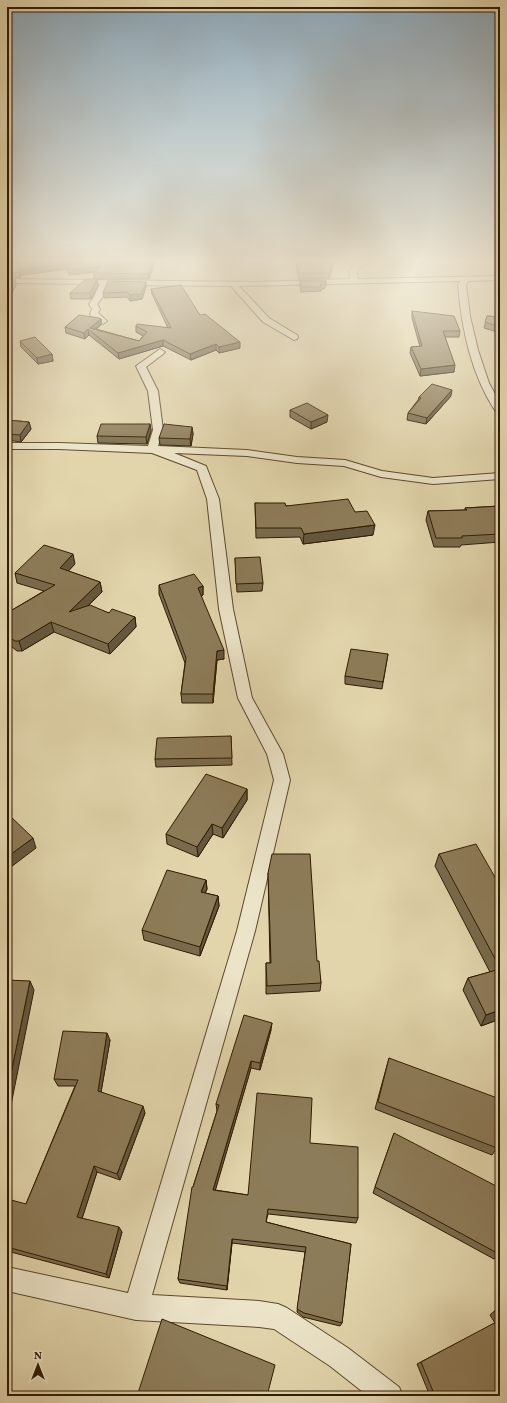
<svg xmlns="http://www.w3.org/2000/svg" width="507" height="1403" font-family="Vollkorn,serif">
  <rect width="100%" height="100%" fill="#e2d5ac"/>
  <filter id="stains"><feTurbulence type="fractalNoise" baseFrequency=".005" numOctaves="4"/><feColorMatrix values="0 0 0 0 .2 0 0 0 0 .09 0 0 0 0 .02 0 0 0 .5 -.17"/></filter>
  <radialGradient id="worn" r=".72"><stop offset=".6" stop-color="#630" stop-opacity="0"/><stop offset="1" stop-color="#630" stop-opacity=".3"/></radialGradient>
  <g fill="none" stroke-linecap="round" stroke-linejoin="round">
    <defs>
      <g id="street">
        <path d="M359,261H367L357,271L358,279L500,276V280L468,281L466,285L470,316L478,350L489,383L500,403V413L496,412C471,374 462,330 458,285L460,281L239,286L269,318L297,335L298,337L297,339L294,340L263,322L231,286L108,285L102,298L97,304L100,309L98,313L107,321L103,324L91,316L90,314L92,309L89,304L94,297L100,284L7,283V279L256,282L350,279L349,271Z"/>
        <path d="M160,349L165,352L163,354L146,367L158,391L163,430L158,446L247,450L297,457L345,460L382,471L433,478L500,473V479L433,484L381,477L344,466L297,463L247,456L174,453L206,466L219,499L233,609L252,698L283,754L290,780L255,931L152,1295L259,1301L278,1304L287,1308L348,1348L399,1387L403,1396H368L330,1366L274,1329L259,1327L136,1320L7,1291V1267L128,1293L237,931L274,780L267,754L238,698L219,609L207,499L197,470L152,453L59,449H7V443H59L148,446L153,430L148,391L136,366Z"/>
      </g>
    </defs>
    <use href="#street" stroke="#5c4a2b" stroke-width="2"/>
    <use href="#street" fill="#ece4c9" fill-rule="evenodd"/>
  </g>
  <g fill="#796b4d" stroke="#301b00">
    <path d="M155,261L149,279H94V273L95,272L69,275L67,269L21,275L20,278H7V265Z"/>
    <path d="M295,261H328L333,267L329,278L299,279Z"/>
    <path d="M7,279L16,285L12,293H7Z"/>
    <path d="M300,281H326V286L324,289H321V291L301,292L300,286Z"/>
    <path d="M146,282V287L142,299L130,301L127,297L104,298L103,293Z"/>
    <path d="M98,285L91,299H71L70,293Z"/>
    <path d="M151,289L200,315L240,348L219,353L216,350L191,360L163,346L119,359L89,335L85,339L66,333L65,327L101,319V325L96,329L139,341L143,336L136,332V326L168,328L152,294Z"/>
    <path d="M412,311L460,331L459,337H445L454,372L420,376L410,353L411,347H420L412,318Z"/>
    <path d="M487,316L500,317V333L484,328Z"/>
    <path d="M20,341L52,354L53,361L38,364L21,347Z"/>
    <path d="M451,396L426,424L407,420L408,413L418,400L419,397Z"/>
    <path d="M290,410L327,422L311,429L290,417Z"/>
    <path d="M7,420L29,422L31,429L21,442L7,440Z"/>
    <path d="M150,424L151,431L147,444L98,443L97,436Z"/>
    <path d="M192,427L193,434L191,446L160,445L159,438Z"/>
    <path d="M500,500V542L461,545L460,547H434L426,520L428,511L465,510V508L499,506Z"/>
    <path d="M255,503L355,512L373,535L303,544L300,537L256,538Z"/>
    <path d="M235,558L263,583L262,591L237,592Z"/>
    <path d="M75,564L68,571L100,582L102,592L88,606L109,613L135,617L136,627L110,654L54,632L22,651H17L7,643V613L44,591L17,583L15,573Z"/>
    <path d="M159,585L203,586V595L201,596L224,659L217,660L213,703H182L181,694L185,663L159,594Z"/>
    <path d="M388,654L382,689L345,684V676Z"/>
    <path d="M231,736L232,765L156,767L155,759Z"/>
    <path d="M247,789V800L223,838L213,834L198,857L167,844L166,834Z"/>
    <path d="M439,854L500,886V1019L481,1026L463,990L468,978L490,972L435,866Z"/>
    <path d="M268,873L317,961L321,983L320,991L266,994V963H270Z"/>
    <path d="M206,880L207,889L205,893L218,896L219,906L200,956L144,940L142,930Z"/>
    <path d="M271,1030L260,1070L251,1068L215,1190L248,1195L310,1143L358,1218L356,1223L268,1214L266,1222L351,1244L342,1323L340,1326L303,1317L297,1312L305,1252L232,1243L227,1290L180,1283L178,1279L193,1187L217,1111L216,1104Z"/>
    <path d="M110,1040L101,1092L145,1113L120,1180L97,1172L82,1218L122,1232L109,1278L7,1251V1211L26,1204L75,1086H58L54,1079Z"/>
    <path d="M389,1058L497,1148L492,1155L375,1109Z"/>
    <path d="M394,1133L499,1254L494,1259L373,1193Z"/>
    <path d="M500,1306V1396H430L417,1364L495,1323L490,1315Z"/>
  </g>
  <g fill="#63573e" stroke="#301b00">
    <path d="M153,261H155L149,279L148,274Z"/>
    <path d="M333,262V267L329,278V273Z"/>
    <path d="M66,264L67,269L21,275L20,278L19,273L20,270Z"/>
    <path d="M102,266V271L69,275V270Z"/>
    <path d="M15,279L16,285L12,293L11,288Z"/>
    <path d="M97,279L98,285L91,299L90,293Z"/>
    <path d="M146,282V287L142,299L130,301V295Z"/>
    <path d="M101,319V325L92,332L90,328Z"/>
    <path d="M88,329L89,335L85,339L84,333Z"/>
    <path d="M163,340V346L119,359L118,353Z"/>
    <path d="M240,342V348L219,353V347Z"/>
    <path d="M216,344V350L191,360L190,354Z"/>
    <path d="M52,354L53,361L38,364L37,358Z"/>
    <path d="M455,365L454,372L420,376L421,369Z"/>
    <path d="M452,390L451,396L426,424L427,418Z"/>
    <path d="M328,415L327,422L311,429V422Z"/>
    <path d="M29,422L31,429L21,442L20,435Z"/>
    <path d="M150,424L151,431L147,444L146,437Z"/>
    <path d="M192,427L193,434L191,446L190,439Z"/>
    <path d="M375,525L373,535L303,544L304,534Z"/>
    <path d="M73,554L75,564L62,578L60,568Z"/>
    <path d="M100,582L102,592L71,622L69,612Z"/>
    <path d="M203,586V595L198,597V588Z"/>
    <path d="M135,617L136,627L110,654L108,644Z"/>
    <path d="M51,622L54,632L22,651L19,641Z"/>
    <path d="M224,650V659L217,660L213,703V694L217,651Z"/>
    <path d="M247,789V800L223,838L222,828Z"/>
    <path d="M212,824L213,834L198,857L197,847Z"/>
    <path d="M33,838L36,848L7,870V857Z"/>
    <path d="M206,880L207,889L202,901L201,892Z"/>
    <path d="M218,896L219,906L200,956V947Z"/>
    <path d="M30,981L34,990L7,1125V1093Z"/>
    <path d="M500,1010V1019L481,1026L486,1015Z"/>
    <path d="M272,1023L271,1030L260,1070V1063Z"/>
    <path d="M107,1033L110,1040L100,1098L98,1091Z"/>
    <path d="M251,1061V1068L214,1195L213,1190Z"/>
    <path d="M143,1106L145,1113L120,1180L117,1174Z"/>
    <path d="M94,1166L97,1172L81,1222L77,1217Z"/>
    <path d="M119,1227L122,1232L109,1278L106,1274Z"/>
    <path d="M232,1239V1243L227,1290V1286Z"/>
  </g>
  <g fill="#8d7c59" stroke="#301b00">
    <path d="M13,261H153L148,274L94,273L102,266L69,270L66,264L20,270L19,273H7V265Z"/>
    <path d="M296,261H317H316L333,262L329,273H299Z"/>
    <path d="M7,279H15L11,288H7Z"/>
    <path d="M86,279H97L90,293H70Z"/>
    <path d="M108,281L146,282L141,294L130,295L127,292L103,293Z"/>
    <path d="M300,281H326L324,284H320L321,287H302Z"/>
    <path d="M181,285L200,315L205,314L240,342L219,347L216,344L190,354L163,340L118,353L88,329L84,333L65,327L79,315L99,318L101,319L90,328L139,341L147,332L136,326L137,324L171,328L151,289Z"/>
    <path d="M412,311L454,316L460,331H443L455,365L421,369L411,347L422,346Z"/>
    <path d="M487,316L500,317V327L485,322Z"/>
    <path d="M35,337L52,354L37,358L20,341Z"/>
    <path d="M432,384L452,390L427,418L408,413L421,398L419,397Z"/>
    <path d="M307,403L328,415L311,422L290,410Z"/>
    <path d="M7,420L29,422L20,435L7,434Z"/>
    <path d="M101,424H150L146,437L97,436Z"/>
    <path d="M164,424L192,427L190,439L159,438Z"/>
    <path d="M348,499L355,512L367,511L375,525L304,534L301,528H256L255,503H285L286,506Z"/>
    <path d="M500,506V521H497L500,527V534L462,536V538H436L428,511L467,510L465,508Z"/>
    <path d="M44,545L73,554L60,568L100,582L69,612L90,605L109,613L112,609L135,617L108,644L51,622L19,641H15L7,636V613L55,585L15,573Z"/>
    <path d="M260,557L263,583L236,584L235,558Z"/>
    <path d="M194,574L203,586L198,588L224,650L217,651L213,694H181L186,658L159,585Z"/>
    <path d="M351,649L388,654L383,682L345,676Z"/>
    <path d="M231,736L232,758L155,759L157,738Z"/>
    <path d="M206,774L247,789L222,828L212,824L197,847L166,834Z"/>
    <path d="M7,813L33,838L7,857Z"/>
    <path d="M476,844L500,886V968L439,854Z"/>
    <path d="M272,854H310L317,961H319L321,983L267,986L266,963H271L268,873Z"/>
    <path d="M167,870L206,880L201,892L218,896L200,947L142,930Z"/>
    <path d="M500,969V1010L486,1015L468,978Z"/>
    <path d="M7,980L30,981L7,1093Z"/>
    <path d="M244,1015L272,1023L260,1063L251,1061L213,1190L248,1195L257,1093L312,1098L310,1143L358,1147V1218L268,1209L266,1222L351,1244L342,1323L304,1313L297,1309L306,1247L232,1239L227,1286L178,1279L192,1187H193L219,1105L216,1104Z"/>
    <path d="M63,1031L107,1033L98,1091L143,1106L117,1174L94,1166L77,1217L119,1227L106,1274L7,1247V1211L11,1200L26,1204L78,1080L54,1079Z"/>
    <path d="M389,1058L500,1099V1133L497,1148L378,1102Z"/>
    <path d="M394,1133L500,1188V1252L499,1254L375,1187Z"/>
    <path d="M500,1308V1318L495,1311Z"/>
    <path d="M162,1319L275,1365L267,1396H137Z"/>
    <path d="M500,1320V1396H435L421,1362Z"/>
  </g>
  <linearGradient id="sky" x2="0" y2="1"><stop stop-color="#8da8b9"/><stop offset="0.57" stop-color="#f2ecda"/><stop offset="1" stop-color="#f2ecda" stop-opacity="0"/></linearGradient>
  <rect width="507" height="457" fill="url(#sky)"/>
  <rect width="507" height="1403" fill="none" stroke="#e2d5ac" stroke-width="24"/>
  <rect x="8" y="8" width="491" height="1387" fill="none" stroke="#301b00" stroke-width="2"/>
  <rect x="12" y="12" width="483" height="1379" fill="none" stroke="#301b00"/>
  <g transform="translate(38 1365)" stroke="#ece4c9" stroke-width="3" paint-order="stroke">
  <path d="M0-3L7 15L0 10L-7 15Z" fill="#301b00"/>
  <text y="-6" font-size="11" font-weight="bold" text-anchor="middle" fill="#301b00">N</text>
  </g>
  <rect width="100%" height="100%" filter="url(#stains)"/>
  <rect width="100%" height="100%" fill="url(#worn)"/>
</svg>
